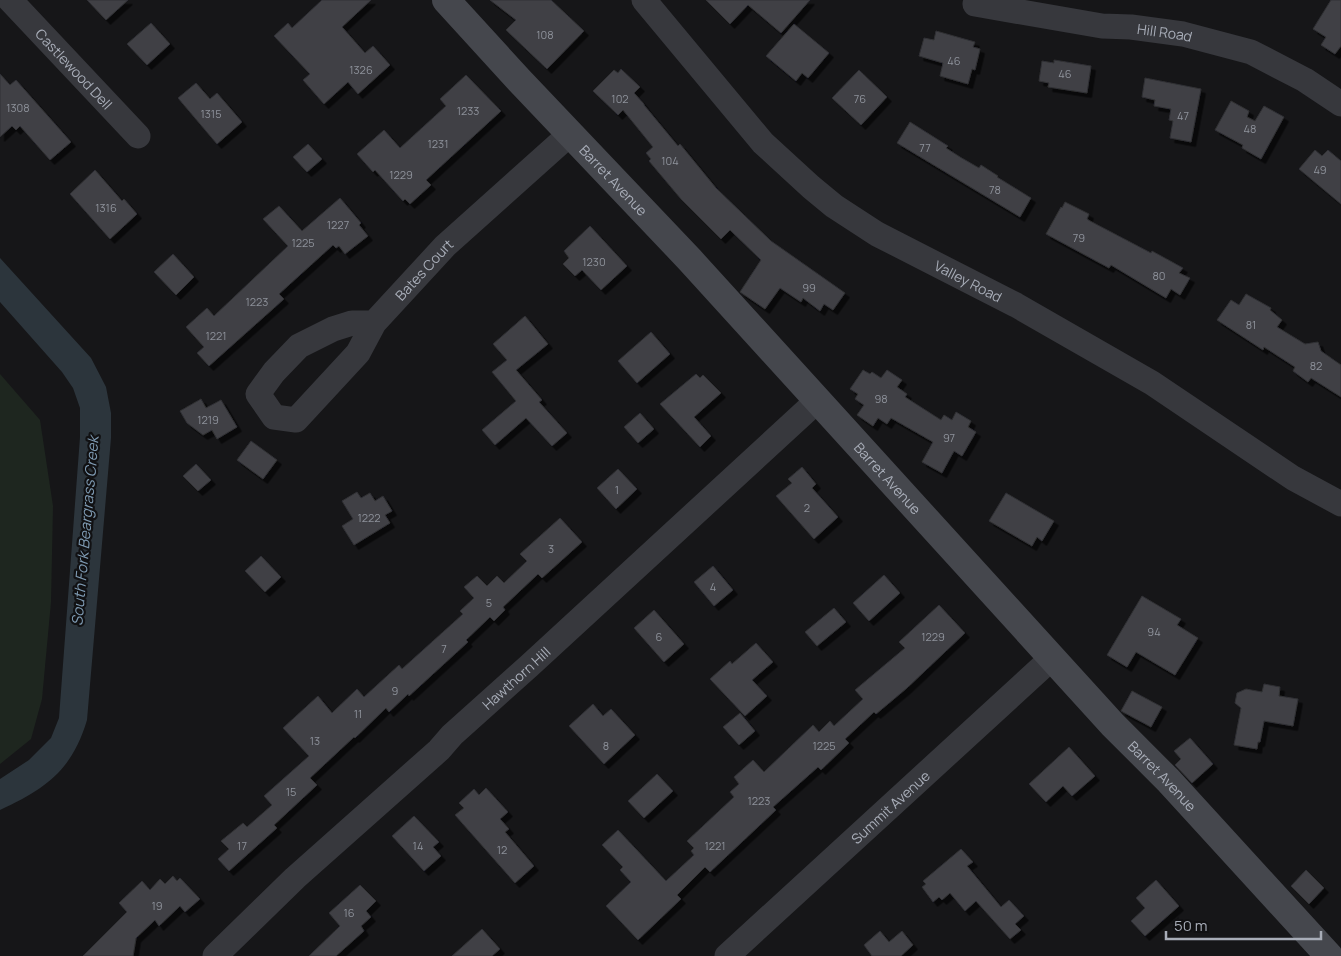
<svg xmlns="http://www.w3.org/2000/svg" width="1341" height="956" font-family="Manrope,sans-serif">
  <defs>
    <filter id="shadow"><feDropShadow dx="4.5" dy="4.5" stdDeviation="0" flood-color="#0009"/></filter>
  </defs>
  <rect width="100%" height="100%" fill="#161618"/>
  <path fill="#1e261f" d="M0,374L40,420L53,506L51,602L42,699L31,739L0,764Z"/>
  <path fill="#2c353c" d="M0,258L91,358L106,387L111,413V438L87,720C72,770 47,788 0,810V779L29,760L51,738L59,718L80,437V408L73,388L62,372L0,302Z"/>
  <g fill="#404145" stroke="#303034" filter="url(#shadow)">
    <path d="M87,0H128L106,20Z"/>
    <path d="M322,0H371L342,27L365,53L373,46L390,65L358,94L348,82L324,104L303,80L310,74L274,36L288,23L292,28Z"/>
    <path d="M490,0H551L584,31L547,69L506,30L516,20Z"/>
    <path d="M706,0H810L781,33L748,5L730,24Z"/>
    <path d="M1331,0H1341V46L1335,54L1321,45L1326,37L1313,29Z"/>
    <path d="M151,23L170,44L147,65L127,44Z"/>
    <path d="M794,24L829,53L808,78L802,73L796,81L766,56Z"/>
    <path d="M936,31L975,42L973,47L980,49L975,70L972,69L968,84L940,76L943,63L919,56L924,38L934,40Z"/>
    <path d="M1054,60L1091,66L1087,93L1048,87L1049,83L1039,81L1042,61L1054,63Z"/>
    <path d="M621,69L640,87L634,93L644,104V105L678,146L680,144L716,188L771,241L845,293L833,310L824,304L820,311L803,298L801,302L780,288L765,309L740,292L761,260L730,230L721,239L681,199L649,161L651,159L646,153L653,147L623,110L618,115L593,91L614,70L618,73Z"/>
    <path d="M859,70L887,97L861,125L832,98Z"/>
    <path d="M0,74L10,85L16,80L71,142L50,160L20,126L16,130L12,126L0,137Z"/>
    <path d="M466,75L501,111L426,180L431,185L410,204L405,199L403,201L375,170L373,172L357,154L384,130L400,148L446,106L440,99Z"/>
    <path d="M1145,78L1201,89L1191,142L1170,138L1173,121L1169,120L1171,109L1154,106L1155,100L1142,97Z"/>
    <path d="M196,83L210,99L217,93L242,122L217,144L178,98Z"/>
    <path d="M1231,101L1249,111L1247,117L1255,121L1264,106L1284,117L1261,159L1242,148L1243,145L1215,130Z"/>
    <path d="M910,122L948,146L946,148L960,157L979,168L981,165L998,176L997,177L1031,198L1020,217L897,143Z"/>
    <path d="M308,144L322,159L307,172L293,157Z"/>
    <path d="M1315,150L1322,156L1328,150L1341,161V204L1299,169Z"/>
    <path d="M95,170L122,201L124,199L137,214L110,239L70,194Z"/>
    <path d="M340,198L361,223L359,225L368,236L345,254L339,246L336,248L333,245L279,294L284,299L209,366L197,353L204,347L186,327L207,308L214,316L288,246L263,219L279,206L302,231Z"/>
    <path d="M1065,202L1089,214L1087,219L1090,221L1151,253L1152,251L1183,268L1179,273L1190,278L1180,295L1171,289L1166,298L1111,265L1109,268L1046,234L1061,207L1062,208Z"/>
    <path d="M590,226L627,266L601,290L582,270L575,276L563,264L569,258L564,251Z"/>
    <path d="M173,254L194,277L176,295L154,272Z"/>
    <path d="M1246,294L1271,308L1270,310L1282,320L1277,327L1305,344L1318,342L1321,351L1341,365V397L1311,378L1308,382L1293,371L1295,367L1264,347L1263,350L1217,320L1231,300L1239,305Z"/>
    <path d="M525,316L548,344L516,370L542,400L539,402L567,433L552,446L526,418L495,445L482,430L516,401L492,372L507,360L493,344Z"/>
    <path d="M651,332L670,354L637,383L618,361Z"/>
    <path d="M863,370L870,374L872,372L881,378L887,370L902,380L897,387L907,394L905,397L941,420L944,415L952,420L956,412L971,421L968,427L976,432L962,456L954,451L942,473L922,462L933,442L891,418L887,424L878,418L873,426L857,415L864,405L855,399L858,394L850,389Z"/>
    <path d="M696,374L700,378L703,375L721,393L694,417L711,436L700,447L660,404Z"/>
    <path d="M201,399L206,408L221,400L237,427L217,439L212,430L203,435L187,423L180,411Z"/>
    <path d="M640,413L654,429L638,443L624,427Z"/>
    <path d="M251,441L277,460L263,479L237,460Z"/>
    <path d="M196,464L211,480L198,491L183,476Z"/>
    <path d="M802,467L816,484L812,488L838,517L814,539L776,496L792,483L788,479Z"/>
    <path d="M618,469L637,489L616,509L597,488Z"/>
    <path d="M357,492L361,498L370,493L375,501L383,496L392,511L385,515L390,523L354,545L342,526L353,519L342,501Z"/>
    <path d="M1006,493L1054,521L1042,541L1037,537L1032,546L989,521Z"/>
    <path d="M560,518L582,542L542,578L538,574L503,607L505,610L494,621L490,617L466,640L468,642L409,696L408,694L389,712L386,708L355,738L354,737L310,778L317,785L274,825L277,828L229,871L218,859L229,849L221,841L243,823L247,827L272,805L264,796L309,756L283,728L318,696L332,713L357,689L364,697L399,665L402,669L463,614L460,611L474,598L464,587L477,576L487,586L497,576L504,583L527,561L520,554Z"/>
    <path d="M261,556L281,577L265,592L245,571Z"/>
    <path d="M713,566L733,590L714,606L694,582Z"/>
    <path d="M884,575L900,593L869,621L853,603Z"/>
    <path d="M1142,596L1181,619L1177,625L1198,638L1175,675L1136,652L1127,667L1107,655Z"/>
    <path d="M939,605L965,633L907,688L876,714L874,712L845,739L849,743L821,770L818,767L773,807L776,810L710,872L705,867L677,895L681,899L638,940L606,906L631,882L620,870L623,867L602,845L618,830L666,881L694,855L691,851L694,848L687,841L734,797L730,792L739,784L734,777L753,760L764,772L813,725L819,732L830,721L834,726L863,699L855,690L905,648L899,642Z"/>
    <path d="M834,608L846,622L817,646L805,632Z"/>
    <path d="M654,610L684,644L664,662L634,628Z"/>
    <path d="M756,643L773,662L752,680L767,696L745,716L710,679L730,661L732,664Z"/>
    <path d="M1264,684L1280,687L1279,696L1298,699L1293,726L1264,721L1260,742H1258L1257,749L1234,745L1241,708L1235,703L1237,693L1246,689L1262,692Z"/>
    <path d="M1132,691L1162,707L1151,727L1121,711Z"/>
    <path d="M593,704L603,716L611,709L635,735L604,764L569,726Z"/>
    <path d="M740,713L755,731L739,745L723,727Z"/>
    <path d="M1190,738L1213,764L1192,783L1175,765L1181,759L1174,751Z"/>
    <path d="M1069,747L1095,776L1072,796L1063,786L1046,802L1029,784Z"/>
    <path d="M657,774L673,791L644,818L628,801Z"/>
    <path d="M486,788L508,812L500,819L509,829L505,832L534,866L515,883L455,815L464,808L459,803L474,789L479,795Z"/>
    <path d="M414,816L439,842L433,847L441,856L424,871L392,836Z"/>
    <path d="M961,849L973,862L967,866L1001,907L1009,900L1024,916L1015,924L1021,930L1010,939L976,901L965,911L950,893L942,900L939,897L933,902L922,887L926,884L923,881Z"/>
    <path d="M1306,870L1324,888L1309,904L1291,886Z"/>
    <path d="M173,876L177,881L180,878L200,899L185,912L180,906L159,926L155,920L136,938L133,956H83L127,912L119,903L142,881L150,890L160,879L165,884Z"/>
    <path d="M1156,880L1179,906L1145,936L1131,921L1145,908L1136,898Z"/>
    <path d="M360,885L376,901L366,911L371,917L361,926L364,931L336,956H309L340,926L329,913Z"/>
    <path d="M482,929L500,949L492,956H452Z"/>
    <path d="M880,931L889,942L902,931L913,945L901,956H872L864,945Z"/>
  </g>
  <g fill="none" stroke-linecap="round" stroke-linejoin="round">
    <g stroke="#37383d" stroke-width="25">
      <path id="s1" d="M10,0L138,136"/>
      <path id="s2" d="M644,0L763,143L811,187L834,206L877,234L1016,305L1152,383L1293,478L1341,504"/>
      <path id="s3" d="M975,4L1102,26L1131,27L1183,34L1251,52L1305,80L1341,104"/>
      <path id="s4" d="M374,323H352L333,329L299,346L274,372L258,394L274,417L296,420L358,353L374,323L445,246L570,134"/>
      <path id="s5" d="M215,956L295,878L439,750L452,735L529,666L818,400"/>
      <path id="s6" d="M727,956L1052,658"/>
    </g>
    <path stroke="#45474d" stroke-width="28" id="s7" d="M446,0L519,80L690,260L1113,725L1168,780L1329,956"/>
  </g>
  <g text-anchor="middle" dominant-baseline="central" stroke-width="4.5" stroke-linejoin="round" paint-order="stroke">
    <g font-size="11" fill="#8e929b">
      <text x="545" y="34">108</text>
      <text x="954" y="60">46</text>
      <text x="361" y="69">1326</text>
      <text x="1065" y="73">46</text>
      <text x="620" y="98">102</text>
      <text x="860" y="98">76</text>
      <text x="18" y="107">1308</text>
      <text x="468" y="110">1233</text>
      <text x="211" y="113">1315</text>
      <text x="1183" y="115">47</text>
      <text x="1250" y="128">48</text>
      <text x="438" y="143">1231</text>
      <text x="925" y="147">77</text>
      <text x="670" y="160">104</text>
      <text x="1320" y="169">49</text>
      <text x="401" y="174">1229</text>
      <text x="995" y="189">78</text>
      <text x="106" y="207">1316</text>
      <text x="338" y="224">1227</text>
      <text x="1079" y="237">79</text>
      <text x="303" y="242">1225</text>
      <text x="594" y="261">1230</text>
      <text x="1159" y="275">80</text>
      <text x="809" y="287">99</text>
      <text x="257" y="301">1223</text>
      <text x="1251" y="324">81</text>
      <text x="216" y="335">1221</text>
      <text x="1316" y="365">82</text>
      <text x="881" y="398">98</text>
      <text x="208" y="419">1219</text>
      <text x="949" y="437">97</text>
      <text x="617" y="489">1</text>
      <text x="807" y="507">2</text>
      <text x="369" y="517">1222</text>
      <text x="551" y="548">3</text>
      <text x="713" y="586">4</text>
      <text x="489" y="602">5</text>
      <text x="1154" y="631">94</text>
      <text x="659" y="636">6</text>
      <text x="933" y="636">1229</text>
      <text x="444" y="648">7</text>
      <text x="395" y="690">9</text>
      <text x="358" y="713">11</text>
      <text x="315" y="740">13</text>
      <text x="606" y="745">8</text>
      <text x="824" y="745">1225</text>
      <text x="291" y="791">15</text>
      <text x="759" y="800">1223</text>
      <text x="242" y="845">17</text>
      <text x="418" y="845">14</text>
      <text x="715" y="845">1221</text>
      <text x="502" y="849">12</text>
      <text x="157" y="905">19</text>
      <text x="349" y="912">16</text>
    </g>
    <g font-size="14" fill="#a8adb8" stroke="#111113">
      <text stroke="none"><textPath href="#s3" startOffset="192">Hill Road</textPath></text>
      <text stroke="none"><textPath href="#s1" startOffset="94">Castlewood Dell</textPath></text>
      <text stroke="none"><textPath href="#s7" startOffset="246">Barret Avenue</textPath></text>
      <text stroke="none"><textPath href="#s4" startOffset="392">Bates Court</textPath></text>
      <text stroke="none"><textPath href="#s2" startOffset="435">Valley Road</textPath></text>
      <text stroke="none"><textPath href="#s7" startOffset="651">Barret Avenue</textPath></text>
      <text stroke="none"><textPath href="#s5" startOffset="410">Hawthorn Hill</textPath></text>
      <text stroke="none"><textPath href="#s7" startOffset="1056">Barret Avenue</textPath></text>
      <text stroke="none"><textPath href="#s6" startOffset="221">Summit Avenue</textPath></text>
    </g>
    <g font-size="15" font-style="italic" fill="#7f9bb3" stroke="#111113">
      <text transform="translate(85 531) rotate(-85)">South Fork Beargrass Creek</text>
    </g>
  </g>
  <path d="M1166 931v8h155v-8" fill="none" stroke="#a8adb8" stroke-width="2.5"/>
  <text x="1174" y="931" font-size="15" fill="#a8adb8" stroke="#111113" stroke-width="4" paint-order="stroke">50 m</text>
</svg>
